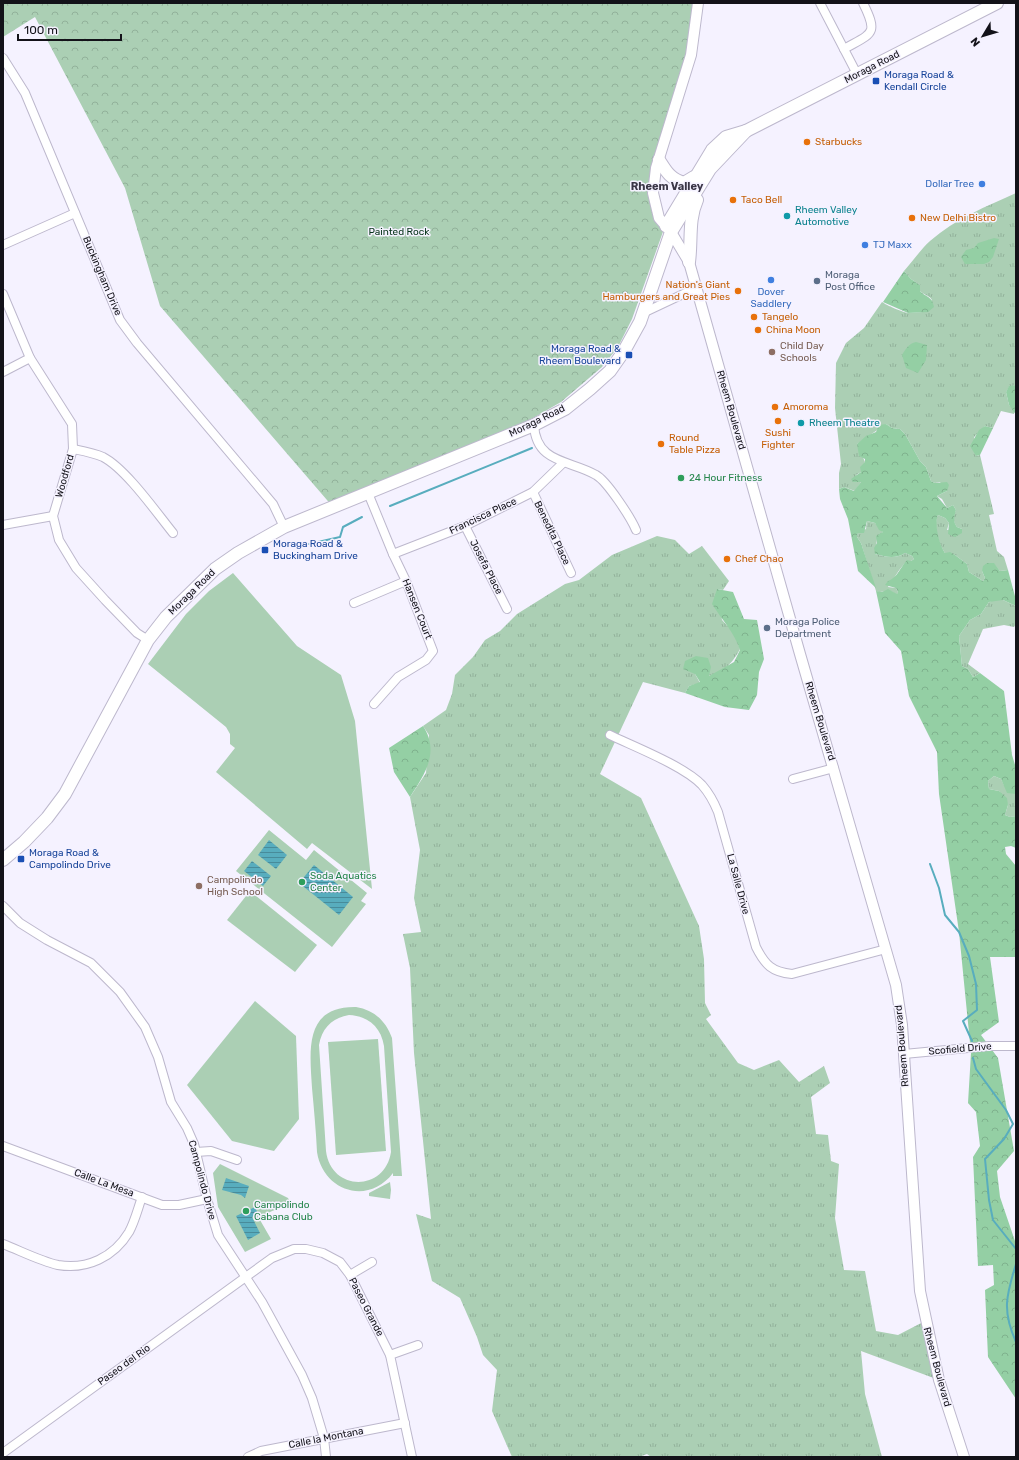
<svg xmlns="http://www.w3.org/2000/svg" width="1019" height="1460" font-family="Rubik,sans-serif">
  <defs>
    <pattern id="grass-tufts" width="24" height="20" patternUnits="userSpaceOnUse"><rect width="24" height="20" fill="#abcfb4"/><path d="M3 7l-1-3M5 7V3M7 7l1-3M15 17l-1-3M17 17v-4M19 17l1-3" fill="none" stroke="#92b19a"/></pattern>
    <pattern id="forest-crowns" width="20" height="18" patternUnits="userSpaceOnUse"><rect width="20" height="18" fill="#94cfa4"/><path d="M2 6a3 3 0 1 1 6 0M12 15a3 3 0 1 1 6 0" fill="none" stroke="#7fb18d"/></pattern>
    <pattern id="park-crowns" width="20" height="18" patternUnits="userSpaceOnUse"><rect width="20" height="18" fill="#abcfb4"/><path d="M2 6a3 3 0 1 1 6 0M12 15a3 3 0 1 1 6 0" fill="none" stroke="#92b19a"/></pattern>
    <pattern id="water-rules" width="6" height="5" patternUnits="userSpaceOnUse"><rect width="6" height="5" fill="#58adbe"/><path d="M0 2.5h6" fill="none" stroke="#488b9a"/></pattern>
  </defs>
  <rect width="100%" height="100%" fill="#f5f2ff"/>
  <g fill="url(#grass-tufts)">
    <path d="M1016,193V385L1009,387L1006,392L1009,405L1014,410V414L1001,411L993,428L985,426L974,437L976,456L980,455L994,514L989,515L997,551L1004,557L1008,570L1000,571L994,564L982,571L985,578L983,581L969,572L967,564L955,555L945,553C938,543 933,525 938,515L945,518L949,523L947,530L962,529L957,527C953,522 953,517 956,510L953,505L947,508L942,499L937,496L947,491L940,482L935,483L931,481L926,467L920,461L905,434L900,429L892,428L886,424L857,444L865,462L861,472L856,475L861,482L855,491L844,487L839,489V473L841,464L835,408L836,363L846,343L864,328L882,302C886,305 904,313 909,313C914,313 918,312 923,312L932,300C929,295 924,295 920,291V285L911,279L904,271C913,261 921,249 930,241C955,219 987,206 1016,193Z"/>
    <path d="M867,521L875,523L883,532L877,539L875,554C885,557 897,559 905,553L912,556L914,559L911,561H907C899,569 895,577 888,587L896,588L898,592L897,595L891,591L879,592L876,591L861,543L857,537L858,533L866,529Z"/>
    <path d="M657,536L675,540L689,554L702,546L729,581L723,590L717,589L722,620L734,633L740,649C735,660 721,676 707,676C704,677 699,675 695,674L700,683L689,686L685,693L643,682L600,774L641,798L699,926L704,959L705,1003L711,1015L706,1019L738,1063L754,1070L779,1060L799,1082L824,1066L830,1083L811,1097L816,1134L828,1135L831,1161L839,1164L835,1218L844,1270L865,1271L876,1331L898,1335L925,1321L939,1380L861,1351L865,1394L882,1457H651L647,1454L639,1457H512L492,1411L497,1370L483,1355L477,1337L460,1298L432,1281L416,1214L431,1219L414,1053L410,968L403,934L421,932L414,898L420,850L410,797L426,773L429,735L423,726L446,710L452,694L455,675L473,657L485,640L500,631L517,614L565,584L579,580L612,555Z"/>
    <path d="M994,600H1003L1016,606V624L1014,627L1004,625L983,629L968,664L980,673L973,677L968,669L962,666L959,636L970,620L981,614L989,602Z"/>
    <path d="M994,776L1001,779L1004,785L1016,794V816L1010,817L1005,815L1008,805L999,791L989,789L988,781Z"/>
  </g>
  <g fill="url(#forest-crowns)">
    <path d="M994,238L999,239L993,257L989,262L984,264H965L961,257L966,250L974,248L978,243Z"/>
    <path d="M904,271L911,279L920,285V291C927,298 932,296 934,307L928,312L908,313L883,302Z"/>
    <path d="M916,342L927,345L926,360L918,373L906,368L902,355C905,350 909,343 916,342Z"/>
    <path d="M1016,385V415L1009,405L1006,392L1009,386Z"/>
    <path d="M886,424L892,428L900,429L905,434L920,461L926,467L931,481L935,483L947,482L949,485L947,491L937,496L947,508L953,505L956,510C954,517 953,522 957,527L962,529V533L955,537L948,534L949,523L945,518L938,515C934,524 939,544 945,553L950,552L955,555L967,564L969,572L983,581L985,578L982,571L983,566L987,563H994L1000,571L1008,570L1016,600V606L1003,600L989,602L981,614L970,620L959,636L962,666L968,669L973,677L980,673L1004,691L1012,755L1016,768V794L1007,793L1001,779L994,776L988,781L989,789L999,791L1007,798L1008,805L1005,815L1010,817L1016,816V848L1011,846L1005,847L1006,854L1016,866V961L1015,957H990L999,1022L981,1035L998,1058L1014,1151L997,1171L1000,1197L1016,1244V1399L988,1357L985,1290L994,1285L993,1265L978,1266L973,1157L980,1146L976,1112L968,1103L971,1053L959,932L939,794L937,752L909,696L901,651L885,633L876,591L882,592L888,589L897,594L898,592L896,588L885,585L888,581C897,578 900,568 907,560L911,561L914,559L912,556L905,553C897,559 885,557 875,554L874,548L877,543L876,536L883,532L879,530L875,523L867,521L864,533H858L857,537L861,543L876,588L858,571L848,519L840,499L839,489L844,487L854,491L861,482H853L851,479L861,472L860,467L865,462V459L859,456L857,444L866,436L876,432L879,425Z"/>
    <path d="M985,426L993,428L980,455L976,456L970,446L979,430Z"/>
    <path d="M717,589L733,592L744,619L757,620L764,659L759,672L757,695L749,710L725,707L685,693L689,686L700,682L695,674L683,669L685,661L696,656L708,658L711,667L709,676L734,662L740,650C734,632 722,620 712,604Z"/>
    <path d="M423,726C440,752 425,774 410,797L394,772L389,748Z"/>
  </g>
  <path fill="url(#park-crowns)" d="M3,3H698L691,55L654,183L665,226L632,319L618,347L602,367L561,402L486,445L333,507L160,306L125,188L35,17L3,37Z"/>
  <g fill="#abcfb4" fill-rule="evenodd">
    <path d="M233,573L297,646L341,675L355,721L372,889L312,843L307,849L216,772L235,748L230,744V734L226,727L148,664L186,614L209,591Z"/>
    <path d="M269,830L306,860L314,850L367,893L361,901L366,904L332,947L236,871Z"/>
    <path d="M250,891L317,945L295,972L227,920Z"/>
    <path d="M255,1001L296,1036L299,1119L274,1151L232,1141L187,1085Z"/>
    <path d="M356,1007C374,1010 386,1021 392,1038L402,1176H393V1173C368,1206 323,1191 317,1152C316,1131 314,1110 312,1088C310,1052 303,1006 356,1007ZM349,1015C368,1016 381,1027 384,1046L391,1152C385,1192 331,1192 326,1151L319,1045C322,1028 332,1018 349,1015Z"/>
    <path d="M378,1039L386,1151L336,1155L328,1042Z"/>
    <path d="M220,1164L288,1198L289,1200C283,1211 267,1209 260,1220L271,1239L245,1252L218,1207L213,1173Z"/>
    <path d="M390,1182L391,1190L390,1199L369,1196V1193Z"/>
  </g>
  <g fill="url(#water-rules)">
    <path d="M269,840L287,855L276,869L258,855Z"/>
    <path d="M252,861L271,876L263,886L244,871Z"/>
    <path d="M314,865L353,897L339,915L299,883Z"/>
    <path d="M226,1178L249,1186L245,1198L241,1195L222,1190Z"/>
    <path d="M255,1207L258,1214L252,1217L260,1233L248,1240L236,1216Z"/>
  </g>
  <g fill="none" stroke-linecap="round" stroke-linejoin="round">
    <g stroke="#58adbe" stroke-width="2">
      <path d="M390,506L532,448"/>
      <path d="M309,544L340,537L343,527L362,517"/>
      <path d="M930,864L939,888L945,915L959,932L969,956L976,984L977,1010L963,1021L972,1041"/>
      <path d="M973,1058L976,1069L1006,1110L1013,1124L1004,1139L985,1159L989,1200L993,1220L1016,1249"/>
      <path d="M1016,1264C1006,1296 1002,1311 1016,1342"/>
    </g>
    <defs>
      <g id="minor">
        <path d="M820,3L857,74"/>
        <path d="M844,49C872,33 879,35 863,3"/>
        <path d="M3,58L25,93L120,320L137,343L273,504L284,527"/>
        <path d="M3,245L75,213"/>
        <path d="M3,294L30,358L72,424L73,449L53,516L59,540L76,568L105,600L137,633L148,640"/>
        <path d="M643,313L696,288"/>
        <path d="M3,372L30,358"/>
        <path d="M534,425C536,464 571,460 596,475C607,481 631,518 636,530"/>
        <path d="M73,449C83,451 94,453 103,457C126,469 156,512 173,533"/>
        <path d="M533,492L571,573"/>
        <path d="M368,493L393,554L406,581L433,651L426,660L398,677L374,704"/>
        <path d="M3,525L53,516"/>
        <path d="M465,526L507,609"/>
        <path d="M393,554L465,526L533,492L563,463"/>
        <path d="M354,603L406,581"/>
        <path d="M610,735C635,747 684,766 702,785C709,793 714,802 718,812L756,947C765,965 772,972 792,974L886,949"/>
        <path d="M793,779L834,768"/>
        <path d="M3,906L20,923L47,940L91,963L120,992L145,1027L158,1057L171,1102L187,1128L194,1144L207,1199L218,1235L262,1302L302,1375L312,1398L324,1438L326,1457"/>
        <path d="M904,1054L989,1046H1016"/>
        <path d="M3,1146L162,1205H179L207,1199"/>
        <path d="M196,1152L211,1151L237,1160"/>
        <path d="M3,1244C21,1251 40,1261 58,1265C87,1270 114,1257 129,1232C135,1221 138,1208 142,1197"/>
        <path d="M350,1275L372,1262"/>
        <path d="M390,1355L418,1345"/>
        <path d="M3,1453L272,1258L294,1249H306L323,1253L340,1262L350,1275L390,1355L412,1457"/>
        <path d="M248,1457L261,1451L405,1423"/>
      </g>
      <path id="tertiary" d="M698,3L691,55L656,168L653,193L659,218L671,232L689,262L800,654L896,985L902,1025L920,1291L939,1380L964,1457"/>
      <g id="secondary">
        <path d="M659,160C666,171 670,179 684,183L694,177"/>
        <path d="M666,226L712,150L726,137L746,131L997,3"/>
        <path d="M689,262C692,240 688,220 697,200"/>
        <path d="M3,860L24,842L47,818L65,794L148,640L166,617L215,569L238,553L284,527L534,425L565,409L590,389L610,371L624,351L640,322L671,232L710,169L746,131"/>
      </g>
    </defs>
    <use href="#minor" stroke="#bdb8cd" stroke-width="10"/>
    <use href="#tertiary" stroke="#bdb8cd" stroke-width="12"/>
    <use href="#secondary" stroke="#bdb8cd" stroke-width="14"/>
    <use href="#minor" stroke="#fff" stroke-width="8"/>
    <use href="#tertiary" stroke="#fff" stroke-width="10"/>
    <use href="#secondary" stroke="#fff" stroke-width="12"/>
  </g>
  <g fill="#1a4fb4" stroke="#f5f2ff" stroke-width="1.5">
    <rect x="872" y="77" width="8" height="8" rx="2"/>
    <rect x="625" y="351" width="8" height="8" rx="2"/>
    <rect x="261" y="546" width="8" height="8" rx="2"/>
    <rect x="17" y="855" width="8" height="8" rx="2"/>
  </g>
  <g fill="#e8710a" stroke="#f5f2ff" stroke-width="1.5">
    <circle cx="807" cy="142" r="4"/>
    <circle cx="733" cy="200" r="4"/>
    <circle cx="912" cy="218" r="4"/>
    <circle cx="738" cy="291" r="4"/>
    <circle cx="754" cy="317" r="4"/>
    <circle cx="758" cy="330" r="4"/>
    <circle cx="775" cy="407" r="4"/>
    <circle cx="778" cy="421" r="4"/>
    <circle cx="661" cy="444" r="4"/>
    <circle cx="727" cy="559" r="4"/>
  </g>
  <g fill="#3f7fe0" stroke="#f5f2ff" stroke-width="1.5">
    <circle cx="982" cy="184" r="4"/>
    <circle cx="865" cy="245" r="4"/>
    <circle cx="771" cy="280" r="4"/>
  </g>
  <g fill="#0f9aa8" stroke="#f5f2ff" stroke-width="1.5">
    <circle cx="787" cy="216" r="4"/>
    <circle cx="801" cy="423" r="4"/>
  </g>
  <g fill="#5c6f8a" stroke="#f5f2ff" stroke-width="1.5">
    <circle cx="817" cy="281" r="4"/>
    <circle cx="767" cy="628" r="4"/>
  </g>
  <g fill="#8d6e63" stroke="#f5f2ff" stroke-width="1.5">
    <circle cx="772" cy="352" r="4"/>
    <circle cx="199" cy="886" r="4"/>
  </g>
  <g fill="#2e9e5b" stroke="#f5f2ff" stroke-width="1.5">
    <circle cx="681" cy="478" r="4"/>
    <circle cx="302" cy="882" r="4"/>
    <circle cx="246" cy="1211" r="4"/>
  </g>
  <g text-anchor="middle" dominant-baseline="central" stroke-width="3" stroke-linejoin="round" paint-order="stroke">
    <g font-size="10" fill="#131219" stroke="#f5f2ff">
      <text transform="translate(872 67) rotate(-27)">Moraga Road</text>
      <text transform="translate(102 276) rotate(67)">Buckingham Drive</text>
      <text transform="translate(731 410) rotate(74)">Rheem Boulevard</text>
      <text transform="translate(537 421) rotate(-26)">Moraga Road</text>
      <text transform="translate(65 476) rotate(-74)">Woodford</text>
      <text transform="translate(483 516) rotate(-25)">Francisca Place</text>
      <text transform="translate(552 533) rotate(64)">Benedita Place</text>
      <text transform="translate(486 567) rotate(63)">Josefa Place</text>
      <text transform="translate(192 592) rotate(-44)">Moraga Road</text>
      <text transform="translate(417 609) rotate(68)">Hansen Court</text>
      <text transform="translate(820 721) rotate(73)">Rheem Boulevard</text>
      <text transform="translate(738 884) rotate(75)">La Salle Drive</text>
      <text transform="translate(902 1046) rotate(-95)">Rheem Boulevard</text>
      <text transform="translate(960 1049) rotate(-5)">Scofield Drive</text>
      <text transform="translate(202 1180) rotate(75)">Campolindo Drive</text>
      <text transform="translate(104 1183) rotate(20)">Calle La Mesa</text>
      <text transform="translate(366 1307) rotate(63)">Paseo Grande</text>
      <text transform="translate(124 1365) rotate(-36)">Paseo del Rio</text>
      <text transform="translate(937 1367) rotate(75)">Rheem Boulevard</text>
      <text transform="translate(326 1438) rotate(-11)">Calle la Montana</text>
    </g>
    <g font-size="10" fill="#164399" stroke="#f5f2ff" text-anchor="start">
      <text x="884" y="75">Moraga Road &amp;<tspan x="884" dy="12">Kendall Circle</tspan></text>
      <text x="621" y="349" text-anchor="end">Moraga Road &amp;<tspan x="621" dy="12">Rheem Boulevard</tspan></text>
      <text x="273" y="544">Moraga Road &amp;<tspan x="273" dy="12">Buckingham Drive</tspan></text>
      <text x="29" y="853">Moraga Road &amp;<tspan x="29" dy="12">Campolindo Drive</tspan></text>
    </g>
    <g font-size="10" fill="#c56008" stroke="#f5f2ff" text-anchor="start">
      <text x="815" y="142">Starbucks</text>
      <text x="741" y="200">Taco Bell</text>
      <text x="920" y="218">New Delhi Bistro</text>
      <text x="730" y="285" text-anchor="end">Nation's Giant<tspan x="730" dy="12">Hamburgers and Great Pies</tspan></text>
      <text x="762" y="317">Tangelo</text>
      <text x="766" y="330">China Moon</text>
      <text x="783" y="407">Amoroma</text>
      <text x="778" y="433" text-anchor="middle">Sushi<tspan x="778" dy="12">Fighter</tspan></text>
      <text x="669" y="438">Round<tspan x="669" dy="12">Table Pizza</tspan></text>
      <text x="735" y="559">Chef Chao</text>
    </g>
    <g font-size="10" fill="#366cbe" stroke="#f5f2ff" text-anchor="end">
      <text x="974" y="184">Dollar Tree</text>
      <text x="873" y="245" text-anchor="start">TJ Maxx</text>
      <text x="771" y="292" text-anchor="middle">Dover<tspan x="771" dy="12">Saddlery</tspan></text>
    </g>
    <g font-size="10" fill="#0d838f" stroke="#f5f2ff" text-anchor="start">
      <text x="795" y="210">Rheem Valley<tspan x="795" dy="12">Automotive</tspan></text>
      <text x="809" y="423">Rheem Theatre</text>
    </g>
    <g font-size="10" fill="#053318" stroke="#f5f2ff">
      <text x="399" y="232">Painted Rock</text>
    </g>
    <g font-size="10" fill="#4e5e75" stroke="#f5f2ff" text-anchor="start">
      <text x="825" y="275">Moraga<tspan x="825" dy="12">Post Office</tspan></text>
      <text x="775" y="622">Moraga Police<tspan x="775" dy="12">Department</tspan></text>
    </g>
    <g font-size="10" fill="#785e54" stroke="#f5f2ff" text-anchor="start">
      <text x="780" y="346">Child Day<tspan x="780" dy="12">Schools</tspan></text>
      <text x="207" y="880">Campolindo<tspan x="207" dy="12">High School</tspan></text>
    </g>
    <g font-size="10" fill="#27864d" stroke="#f5f2ff" text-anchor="start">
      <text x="689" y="478">24 Hour Fitness</text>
      <text x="310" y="876">Soda Aquatics<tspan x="310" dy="12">Center</tspan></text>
      <text x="254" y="1205">Campolindo<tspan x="254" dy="12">Cabana Club</tspan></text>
    </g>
    <g font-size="11" font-weight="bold" fill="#3a3646" stroke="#f5f2ff">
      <text x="667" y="186">Rheem Valley</text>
    </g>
  </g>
  <rect width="1019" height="1460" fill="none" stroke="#131219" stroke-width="8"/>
  <g transform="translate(983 36) rotate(232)" stroke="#f5f2ff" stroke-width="3" paint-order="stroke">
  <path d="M0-3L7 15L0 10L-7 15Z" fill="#131219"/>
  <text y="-6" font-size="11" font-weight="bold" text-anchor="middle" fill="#131219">N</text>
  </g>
  <path d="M18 34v6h103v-6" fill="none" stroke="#131219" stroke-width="2"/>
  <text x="24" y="34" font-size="12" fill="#131219" stroke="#f5f2ff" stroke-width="3" paint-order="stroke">100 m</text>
</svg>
